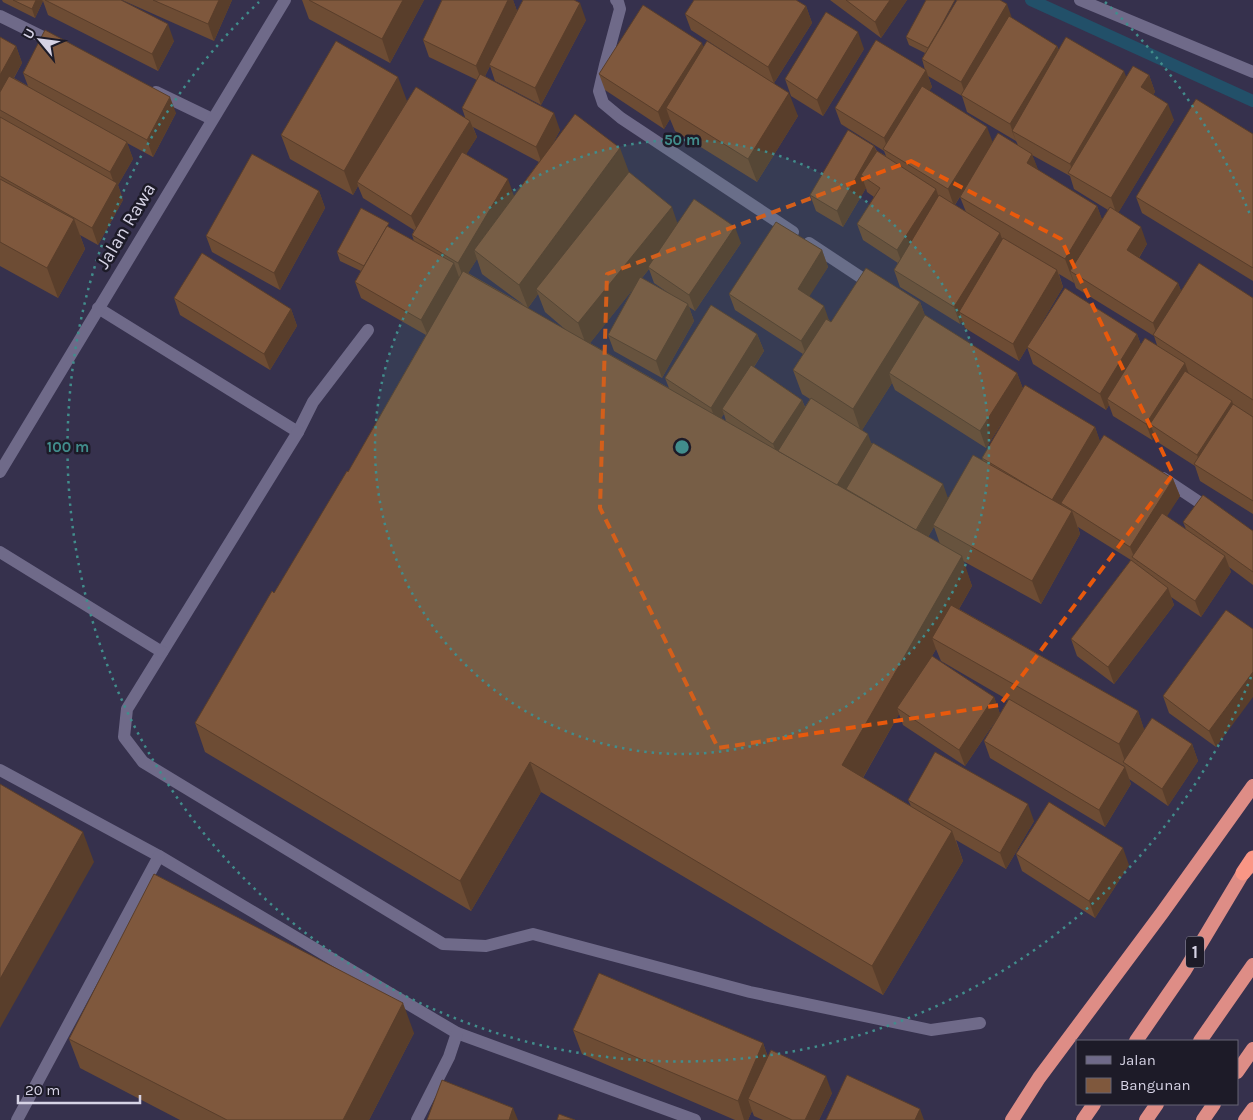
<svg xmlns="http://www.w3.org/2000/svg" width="1253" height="1120" font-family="Karla,sans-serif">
  <rect width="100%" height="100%" fill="#36314d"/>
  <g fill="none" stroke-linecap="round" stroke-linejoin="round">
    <path stroke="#225069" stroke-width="12" d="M1031,0L1253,101"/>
    <g stroke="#6f6a89" stroke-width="12">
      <path d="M1080,0L1253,72"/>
      <path d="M98,308L298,432L313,402L368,330"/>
      <path d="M298,432L127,709L124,737L143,762L443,944L486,946L533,934L750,992L931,1030L980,1023"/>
      <path d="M0,552L162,652"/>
    </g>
    <g stroke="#6f6a89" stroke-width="12">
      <path d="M616,0L618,2L620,9L605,65L599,91L603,103L621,118L793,232"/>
      <path d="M0,16L57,44"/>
      <path d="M156,92L212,119"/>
      <path d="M809,243L874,286"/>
      <path d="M0,472L285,0"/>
      <path d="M1163,478L1211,510"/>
      <path d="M0,770L159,856L457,1033L695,1120"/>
      <path d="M17,1120L159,856"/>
      <path d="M417,1120L449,1057L457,1033"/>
    </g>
    <g stroke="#de8d86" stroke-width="14">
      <path d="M1136,1041L1185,970L1243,873L1250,866"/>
      <path d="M1200,1041L1253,965"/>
      <path d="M1237,1072L1253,1049"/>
      <path d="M1012,1120L1039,1078L1162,913L1253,786"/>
      <path d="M1083,1120L1094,1104"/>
      <path d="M1146,1120L1157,1104"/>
      <path d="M1203,1120L1214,1104"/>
      <path d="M1245,1120L1253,1109"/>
    </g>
    <path stroke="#fa9685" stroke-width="15" d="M1243,873L1253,858"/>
  </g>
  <g fill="#6d4c34" fill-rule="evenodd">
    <path d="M2,0H45L174,41L158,71L48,15L43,1L35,18L3,2Z"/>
    <path d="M122,0H232L214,41Z"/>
    <path d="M302,0H424L390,63L309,19Z"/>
    <path d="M513,0L517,11L586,20L541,105L495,81L490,66L485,76L560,130L552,145L629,172L618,187L678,223L741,243L695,311L689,307L694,321L662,378L614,351L608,335L633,289L590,343L669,388L665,378L757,334L764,351L754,367L802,400L805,407L810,399L802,394L793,370L803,354L735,310L729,294L822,250L828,267L809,296L829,320L831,322L920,302L925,316L1017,373L1023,389L1095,427L1100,442L1173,479L1180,496L1166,516L1186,529L1183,522L1253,531V585L1229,567L1231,572L1201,617L1171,597L1174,605L1114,684L1077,656L1071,639L1131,560L1078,527L1080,534L1041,604L963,561L972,586L959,609L1138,711L1144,730L1192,744L1198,761L1168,806L1129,779L1131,784L1105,827L990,758L984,741L998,717L965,766L903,725L899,714L863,778L911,806L908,800L1034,821L1006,869L956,840L963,861L883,995L541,792L471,911L205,752L195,723L348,472L426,335L361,298L355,282L361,271L340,261L337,252L390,228L414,241L412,235L414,230L363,198L358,186L353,195L290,159L281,135L407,101L399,115L465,117L462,108L477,80L429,57L423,40ZM473,127L539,162L514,196L466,154L477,137ZM477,259L482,274L524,305L468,273ZM649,269L654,283L670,294L642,278ZM538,294L545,312L566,330L528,308ZM892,383L895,390L986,448L1012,407L982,458L983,461L948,498L872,444L862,430ZM724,414L726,421L721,418ZM934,527L940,544L928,537ZM936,649L941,661L1008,700L1000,714L994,697L932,656ZM1075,738L1124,766L1125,767Z"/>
    <path d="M830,0H907L881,38Z"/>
    <path d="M806,6L812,23L774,83L798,116L757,182L675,131L670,119L664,129L605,90L599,74L704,47L748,67L691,30L685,14Z"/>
    <path d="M1012,18L1057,46L1059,50L1126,77L1149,75L1155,92L1153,95L1174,120L1118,213L1147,244L1139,258L1178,283L1181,291L1253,298V514L1200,481L1195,466L1156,441L1155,436L1152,440L1113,416L1109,405L1106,410L1033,364L1027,347L1137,334L1141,345H1157L1154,336L1076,288L1074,282V283L1059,274L1063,287L1019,361L965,328L962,321L960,324L900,287L894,270L898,263L863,240L857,224L874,197L867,192L866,188L843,227L816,211L810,195L874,146L877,151L886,156L884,151L841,124L835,108L925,70L922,59L925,53L909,45L906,37ZM928,76L962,96L967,112L1016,141L1018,145L993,143L929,91L932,87ZM1032,155L1070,176L1074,189L1108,210L1102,220L1097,206L1038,170ZM967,185L960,197L966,212L955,205Z"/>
    <path d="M0,37L16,46L22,63L14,78L28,86L23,73L176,113L153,157L127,143L133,159L118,185L123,200L98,245L80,235L85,249L58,298L0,266Z"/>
    <path d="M864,49L823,116L791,96L785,79Z"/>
    <path d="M1253,134V281L1142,213L1136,197Z"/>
    <path d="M319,191L325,208L280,290L212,252L206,236Z"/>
    <path d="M174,298L291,309L297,326L270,370L180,315Z"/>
    <path d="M1253,629L1216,747L1169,713L1163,696Z"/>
    <path d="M1016,854L1129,865L1095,918L1022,871Z"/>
    <path d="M573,1030L763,1043L768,1057L832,1093L819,1120H763L754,1116L752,1111L748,1120H735L582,1054Z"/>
    <path d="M414,1033L369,1120H180L80,1068L69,1039Z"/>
  </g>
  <g fill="#593e2b">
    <path d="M36,0H42L43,1L35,18L32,9Z"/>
    <path d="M219,0H232L214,41L208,24Z"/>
    <path d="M403,0H424L390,63L382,39Z"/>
    <path d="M508,0H513L517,11L489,65L490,66L482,82L476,66Z"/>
    <path d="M890,0H907L881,38L875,22Z"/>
    <path d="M580,3L586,20L541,105L535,88Z"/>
    <path d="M1007,4L1013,21L967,99L961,82Z"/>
    <path d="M806,6L812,23L774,83L768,67Z"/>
    <path d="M168,24L174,41L158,71L152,54Z"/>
    <path d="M858,32L864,49L823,116L817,100Z"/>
    <path d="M702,43L708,60L666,108L670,119L664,129L658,112Z"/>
    <path d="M16,46L22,63L0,102V75Z"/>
    <path d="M1057,46L1063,62L1012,131L1016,141L1010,124Z"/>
    <path d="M926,70L932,87L891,154L889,153L884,138Z"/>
    <path d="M1124,71L1130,87L1075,177L1070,164Z"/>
    <path d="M1149,75L1155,92L1147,104L1141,87Z"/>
    <path d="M398,77L407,101L359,183L357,182L358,186L353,195L344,171Z"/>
    <path d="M789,93L798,116L757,182L748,159Z"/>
    <path d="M170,97L176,113L153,157L147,140Z"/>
    <path d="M1168,104L1174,120L1117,215L1111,198Z"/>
    <path d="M554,113L560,130L542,164L536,147Z"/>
    <path d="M470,121L477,137L418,232L411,216Z"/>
    <path d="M987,127L993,143L954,206L948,189Z"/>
    <path d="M127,142L133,159L118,185L123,200L98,245L92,228L115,186L110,172Z"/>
    <path d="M874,146L881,162L861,175L866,188L843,227L837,211Z"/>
    <path d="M620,148L629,172L540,292L536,289L538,294L528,308L519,285Z"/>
    <path d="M1032,154L1041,177L1027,163Z"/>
    <path d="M508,179L514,196L474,250L477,259L464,280L458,263Z"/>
    <path d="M936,189L942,206L903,266L897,250Z"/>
    <path d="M319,191L325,208L280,290L274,273Z"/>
    <path d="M1097,206L1106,230L1070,271L1074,282V283L1065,259Z"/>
    <path d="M672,207L680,231L648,267L649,269L587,347L578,323Z"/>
    <path d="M74,219L85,249L58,298L47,268Z"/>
    <path d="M735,227L741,243L695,311L689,295Z"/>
    <path d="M1141,227L1147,244L1133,267L1127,250Z"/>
    <path d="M1000,233L1006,250L959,312L962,321L960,324L954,307Z"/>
    <path d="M822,250L828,267L804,305L798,289Z"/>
    <path d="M454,263L460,280L428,336L421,320Z"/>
    <path d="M1057,270L1063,287L1019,361L1013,344Z"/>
    <path d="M1178,283L1184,299L1158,338L1153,323Z"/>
    <path d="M920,302L929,326L889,373L892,383L861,432L853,409Z"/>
    <path d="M688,304L694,321L662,378L656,361Z"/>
    <path d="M824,306L830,323L807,357L801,341Z"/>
    <path d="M291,309L297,326L270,370L264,354Z"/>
    <path d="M757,334L764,351L725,411L722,409L724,414L717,424L711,408Z"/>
    <path d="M1137,334L1143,351L1107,399L1109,405L1106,410L1100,394Z"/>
    <path d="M1185,363L1191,380L1150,424L1155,436L1152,440L1146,424Z"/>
    <path d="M1017,373L1023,389L986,448L980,431Z"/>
    <path d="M802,400L808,416L779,460L773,444Z"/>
    <path d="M1232,401L1238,417L1202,469L1197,455Z"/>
    <path d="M1095,427L1101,444L1061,503L1063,508L1052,500Z"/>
    <path d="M868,434L874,451L849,491L834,489Z"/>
    <path d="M1173,479L1180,496L1138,562L1135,559L1130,547Z"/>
    <path d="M943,484L949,501L933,525L934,527L922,547L916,531Z"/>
    <path d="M1072,511L1080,534L1041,604L1032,581Z"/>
    <path d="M962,556L972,586L940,642L932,638L936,649L901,711L897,708L899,714L853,795L842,765Z"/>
    <path d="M1225,556L1231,572L1201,617L1195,601Z"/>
    <path d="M1168,588L1174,605L1114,684L1108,667Z"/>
    <path d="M1253,672V697L1216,747L1209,731Z"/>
    <path d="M994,697L1000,714L965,766L959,750Z"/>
    <path d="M1138,711L1146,735L1126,764L1119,744Z"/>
    <path d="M1192,744L1198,761L1168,806L1162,789Z"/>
    <path d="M530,762L541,792L471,911L460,881Z"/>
    <path d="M1125,767L1131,784L1105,827L1099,810Z"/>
    <path d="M1028,804L1034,821L1006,869L1000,853Z"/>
    <path d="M952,831L963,861L883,995L872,966Z"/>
    <path d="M83,832L94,862L0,1028V979Z"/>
    <path d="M1123,848L1129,865L1095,918L1089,901Z"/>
    <path d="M403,1003L414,1033L369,1120H343Z"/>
    <path d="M763,1043L771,1067L748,1099L752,1111L748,1120H744L738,1101Z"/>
    <path d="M826,1076L832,1093L819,1120H805Z"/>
    <path d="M513,1108L518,1120H509Z"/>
    <path d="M920,1109L924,1120H915Z"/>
  </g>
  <g fill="#7f583d" stroke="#593e2b">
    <path d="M13,0H36L32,9Z"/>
    <path d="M45,0H121L168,24L152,54Z"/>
    <path d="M153,0H219L208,24Z"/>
    <path d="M309,0H403L382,39Z"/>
    <path d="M442,0H508L476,66L423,40Z"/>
    <path d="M523,0H574L580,3L535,88L489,65Z"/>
    <path d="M694,0H796L806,6L768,67L685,14Z"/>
    <path d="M846,0H890L875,22Z"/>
    <path d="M926,0H955L941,26L928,48L906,37Z"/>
    <path d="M957,0H1000L1007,4L961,82L922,59Z"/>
    <path d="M643,5L702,43L658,112L599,74Z"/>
    <path d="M826,12L858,32L817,100L785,79Z"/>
    <path d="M1009,16L1057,46L1010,124L961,95Z"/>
    <path d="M45,30L170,97L147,140L23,73Z"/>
    <path d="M0,37L16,46L0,75Z"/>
    <path d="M1066,37L1124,71L1070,164L1012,131Z"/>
    <path d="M876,40L926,70L884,138L835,108Z"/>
    <path d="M336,41L398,77L344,171L281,135Z"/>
    <path d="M707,41L789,93L748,159L666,108Z"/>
    <path d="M1133,66L1149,75L1141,87L1168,104L1111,198L1068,173Z"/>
    <path d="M480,74L554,113L536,147L462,108Z"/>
    <path d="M9,76L127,142L110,172L0,110V92Z"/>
    <path d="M922,86L987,127L948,189L883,149Z"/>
    <path d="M416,87L470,121L411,216L357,182Z"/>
    <path d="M1196,99L1253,134V268L1136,197Z"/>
    <path d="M575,114L620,148L519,285L474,250Z"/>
    <path d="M0,117L117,183L92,228L0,176Z"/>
    <path d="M848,130L874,146L837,211L810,195Z"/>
    <path d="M998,133L1032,154L1027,163L1097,206L1065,259L960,197Z"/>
    <path d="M877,151L936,189L897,250L857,224L880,188L861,175Z"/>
    <path d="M462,152L508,179L458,263L412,235Z"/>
    <path d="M252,154L319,191L274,273L206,236Z"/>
    <path d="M629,172L672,207L578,323L536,289Z"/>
    <path d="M0,179L74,219L47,268L0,242Z"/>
    <path d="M939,195L1000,233L954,307L894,270Z"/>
    <path d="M694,199L735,227L689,295L648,267Z"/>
    <path d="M1110,207L1141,227L1127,250L1178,283L1153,323L1070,271Z"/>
    <path d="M361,208L389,223L364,266L337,252Z"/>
    <path d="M776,222L822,250L798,289L824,306L801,341L729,294Z"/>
    <path d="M387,226L454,263L421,320L355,282Z"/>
    <path d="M1003,238L1057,270L1013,344L959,312Z"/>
    <path d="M202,253L291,309L264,354L174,298Z"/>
    <path d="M1199,263L1253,298V400L1153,335Z"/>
    <path d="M866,268L920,302L853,409L793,370L826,319L831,322Z"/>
    <path d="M463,271L962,556L842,765L952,831L872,966L530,762L460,881L195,723L272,591L274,593L347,471L348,472Z"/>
    <path d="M640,277L688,304L656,361L608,335Z"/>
    <path d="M1065,288L1137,334L1100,394L1027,347Z"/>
    <path d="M711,305L757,334L711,408L665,378Z"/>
    <path d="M925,315L1017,373L980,431L889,373Z"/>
    <path d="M1145,338L1185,363L1146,424L1107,399Z"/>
    <path d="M751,365L802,400L773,444L722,409Z"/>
    <path d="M1185,371L1232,401L1197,455L1150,424Z"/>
    <path d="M1025,385L1095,427L1052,500L982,458Z"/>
    <path d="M811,398L868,434L837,485L778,451Z"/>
    <path d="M1233,404L1253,417V501L1194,464Z"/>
    <path d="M1104,435L1173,479L1130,547L1061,503Z"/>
    <path d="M873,443L943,484L916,530L846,489Z"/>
    <path d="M973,455L1072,511L1032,581L933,525Z"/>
    <path d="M1203,495L1253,531V572L1183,522Z"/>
    <path d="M1162,513L1225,556L1195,601L1132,557Z"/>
    <path d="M1131,560L1168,588L1108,667L1071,639Z"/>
    <path d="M951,605L1138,711L1119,744L932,638Z"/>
    <path d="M1226,610L1253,629V672L1209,731L1163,696Z"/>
    <path d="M932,656L994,697L959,750L897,708Z"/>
    <path d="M1009,699L1125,767L1099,810L984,741Z"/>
    <path d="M1152,718L1192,744L1162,789L1123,762Z"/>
    <path d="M935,752L1028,804L1000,853L908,800Z"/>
    <path d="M0,784L83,832L0,979Z"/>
    <path d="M1049,802L1123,848L1089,901L1016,854Z"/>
    <path d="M154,874L403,1003L343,1120H227L69,1039Z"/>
    <path d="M599,973L763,1043L738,1101L573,1030Z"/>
    <path d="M771,1050L826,1076L805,1120H792L748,1099Z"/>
    <path d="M847,1075L920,1109L915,1120H826Z"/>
    <path d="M442,1080L513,1108L509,1120H427Z"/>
    <path d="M559,1114L575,1120H557Z"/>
  </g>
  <path fill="none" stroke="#e8590c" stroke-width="4" stroke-dasharray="10 6" stroke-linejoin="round" d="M911,161L1061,239L1173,474L1000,705L718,748L600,508L607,274Z"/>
  <circle cx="682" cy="447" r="307" fill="#418d8c" fill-opacity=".12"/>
  <g fill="none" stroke="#418d8c" stroke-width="2.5" stroke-dasharray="2.5 5">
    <circle cx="682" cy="447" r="307"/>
    <path d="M1251 677A614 614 0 1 1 259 2M1105 2A614 614 0 0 1 1251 217"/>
  </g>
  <g text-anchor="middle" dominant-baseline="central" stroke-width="5" stroke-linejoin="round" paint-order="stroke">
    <rect fill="#1d1b28" stroke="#9e9cac" stroke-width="1" x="1186" y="936.5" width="18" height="31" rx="4"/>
    <g font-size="18" font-weight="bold" fill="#d6d3e5">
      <text x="1195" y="952">1</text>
    </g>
    <g font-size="19" fill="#d6d3e5" stroke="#1d1b28">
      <text transform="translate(126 226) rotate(-59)">Jalan Rawa</text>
    </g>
  </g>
  <circle cx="682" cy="447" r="8" fill="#418d8c" stroke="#1d1b28" stroke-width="2.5"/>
  <g font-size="15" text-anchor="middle" font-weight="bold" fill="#418d8c" stroke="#1d1b28" stroke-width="5" stroke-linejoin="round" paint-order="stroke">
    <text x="682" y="145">50 m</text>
    <text x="68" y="452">100 m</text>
  </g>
  <rect x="1076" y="1040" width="162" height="65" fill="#1d1b28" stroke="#676574"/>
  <rect x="1086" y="1056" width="25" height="8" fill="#6f6a89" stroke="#676574"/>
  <text x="1120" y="1065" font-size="15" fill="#d6d3e5">Jalan</text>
  <rect x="1086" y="1078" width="25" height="15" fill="#7f583d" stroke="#676574"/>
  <text x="1120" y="1090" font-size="15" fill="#d6d3e5">Bangunan</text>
  <g transform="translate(40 40) rotate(299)" stroke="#1d1b28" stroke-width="4" paint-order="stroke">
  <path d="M0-4L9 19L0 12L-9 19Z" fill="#d6d3e5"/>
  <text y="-8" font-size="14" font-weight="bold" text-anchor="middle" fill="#d6d3e5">U</text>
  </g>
  <path d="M18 1095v8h122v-8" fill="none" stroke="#d6d3e5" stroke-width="2.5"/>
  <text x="25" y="1095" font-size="15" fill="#d6d3e5" stroke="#1d1b28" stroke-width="4" paint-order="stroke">20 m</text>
</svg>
